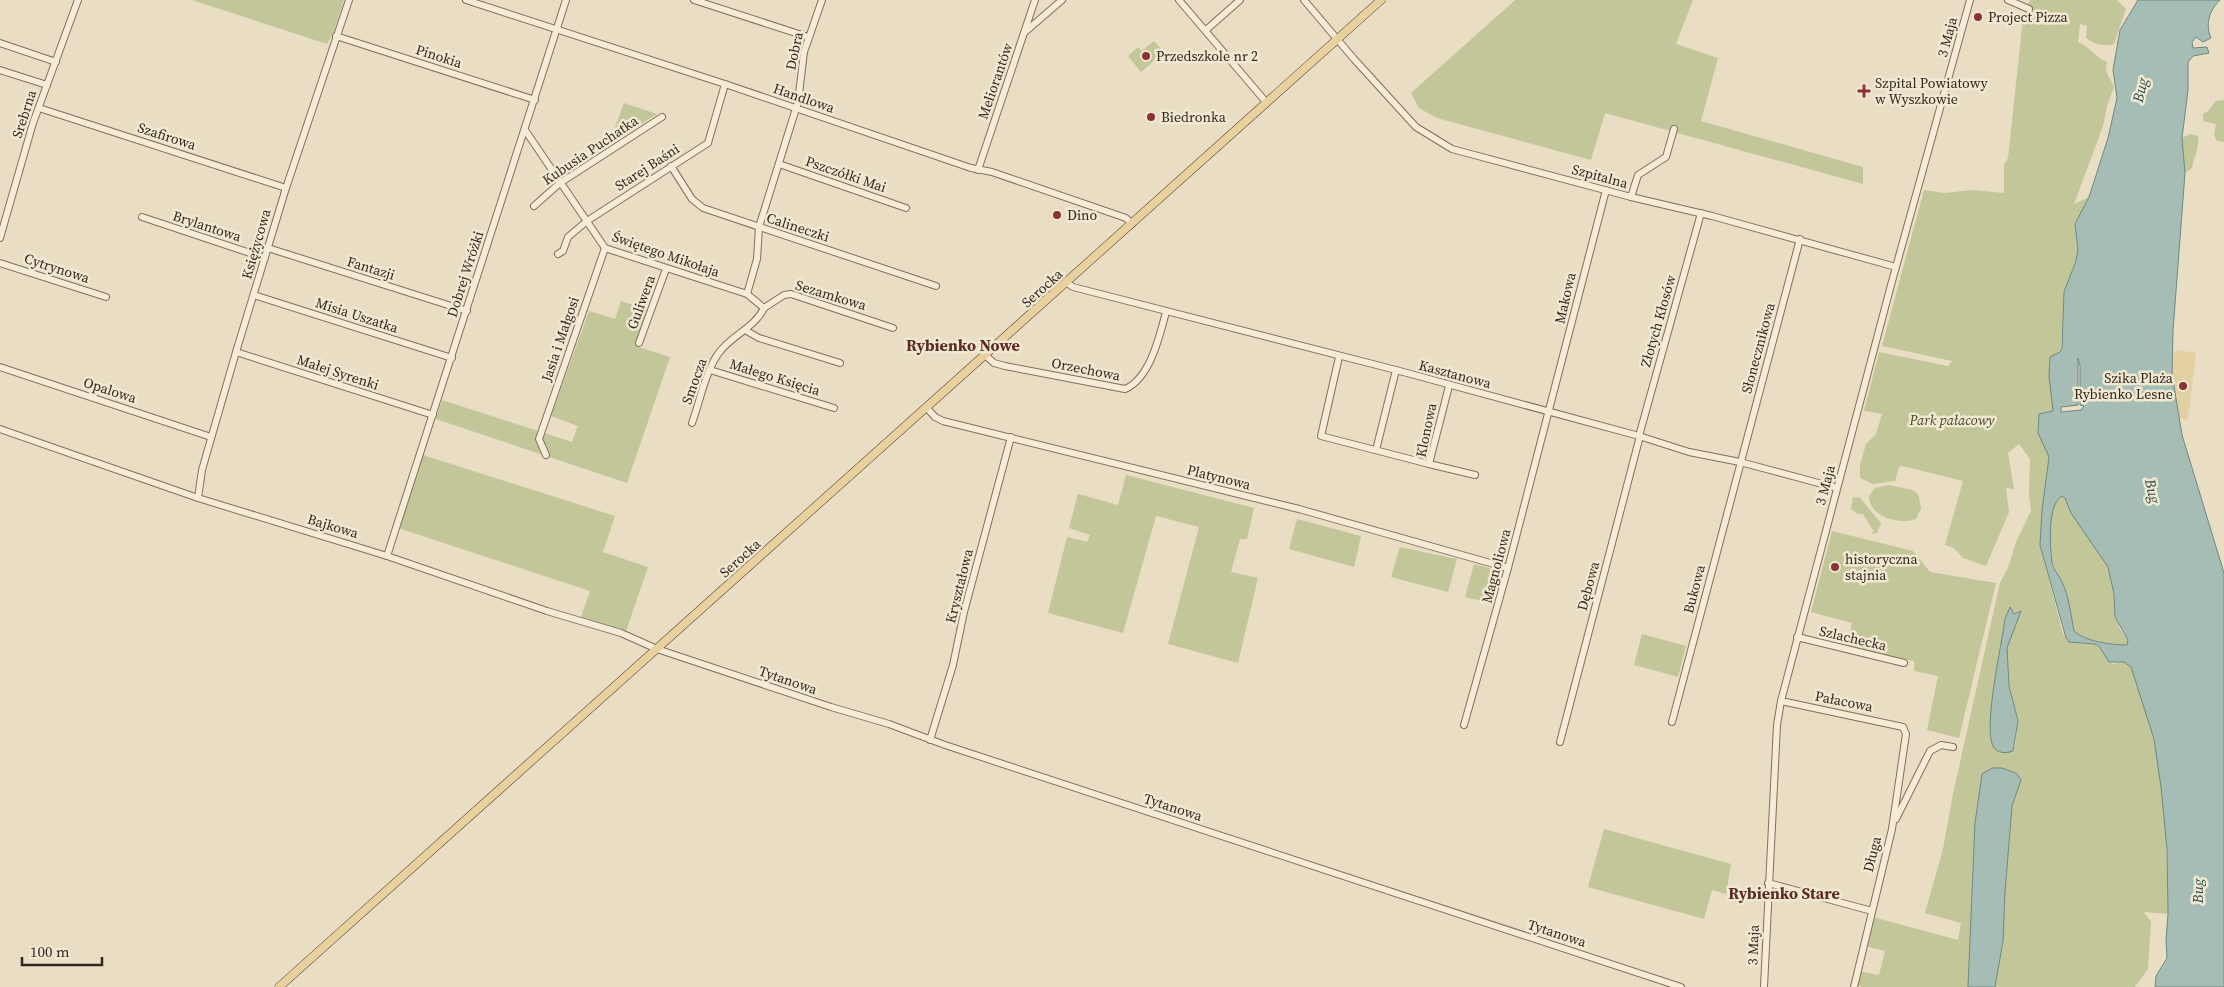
<svg xmlns="http://www.w3.org/2000/svg" width="2224" height="987" font-family="'Source Serif 4',serif">
  <rect width="100%" height="100%" fill="#e9ddc4"/>
  <g fill="#c2c699" fill-rule="evenodd">
    <path d="M192,0H344L334,31L327,44Z"/>
    <path d="M1515,0H1693L1676,44L1718,58L1701,121L1863,167V184L1605,113L1591,160L1437,118L1419,108L1411,93Z"/>
    <path d="M2030,0H2117L2126,9L2114,44C2104,47 2094,44 2086,38L2087,26L2080,24L2078,42C2090,47 2095,57 2107,62L2106,71L2114,87L2107,106L2103,126L2074,204L2089,197L2075,224L2078,250L2076,261L2064,292L2061,350L2049,359L2054,407L2053,411L2040,414L2038,418L2050,457L2042,510L2040,545L2063,634L2069,642C2079,644 2093,640 2100,648C2105,654 2107,659 2113,664L2124,662L2131,667C2138,691 2148,714 2154,739C2168,796 2166,856 2168,914L2144,912L2151,922L2148,969L2135,987H1995L2003,941L2005,892L2012,806L2018,788L2016,773L2002,768L1982,774L1975,823L1968,987H1862L1857,985L1859,971L1879,975L1885,951L1864,946L1873,917L1958,940L1961,923L1925,913L1943,849L1953,794L2000,583L2008,568L2016,542L2031,511L2029,495L2030,459L2019,444L2008,453L2014,489L2006,488L2009,512L1986,566L1963,558L1954,548L1945,545L1963,481L1902,466L1899,467L1895,481L1873,484L1860,478V465L1866,444L1876,434L1882,414L1864,411L1879,352L1948,366L1952,361L1882,346L1924,190L1944,193L1972,190L2004,193V165L2008,158L2023,18ZM2010,608L2014,614L2020,612L2007,648L2009,686L2018,721L2015,747L1991,739V716L2005,619Z"/>
    <path d="M1154,41L1164,52L1141,72L1128,56L1138,47L1142,51Z"/>
    <path d="M2224,100V142L2217,141L2214,135L2216,124L2203,121V114L2208,111L2216,101Z"/>
    <path d="M624,103L657,114L609,144Z"/>
    <path d="M2190,134L2198,136C2200,146 2194,157 2192,168L2185,173L2182,138Z"/>
    <path d="M621,301L648,310L635,346L670,357L627,483L436,419L442,400L572,442L578,426L551,416L589,311L615,319Z"/>
    <path d="M423,455L615,516L603,552L648,567L626,631L581,617L590,591L398,528Z"/>
    <path d="M1126,475L1254,508L1247,539H1240L1231,572L1258,578L1238,663L1168,644L1199,527L1156,516L1123,633L1048,613L1067,537L1087,542L1090,535L1069,528L1078,494L1118,505Z"/>
    <path d="M1889,485L1912,490L1918,494L1921,508L1916,519C1899,525 1869,517 1869,496L1875,488Z"/>
    <path d="M2062,496L2065,498L2072,513L2108,567L2114,594L2115,613L2120,629L2128,640L2127,645C2112,646 2086,641 2074,631C2070,616 2069,596 2062,582C2058,575 2053,570 2052,562C2050,547 2046,504 2062,496Z"/>
    <path d="M1853,497L1860,498C1867,506 1874,515 1881,523L1877,533L1872,534L1873,530L1863,514H1858L1851,509Z"/>
    <path d="M1297,519L1361,536L1354,567L1289,549Z"/>
    <path d="M1832,531L1913,551L1930,572L1996,583L1959,738L1927,730L1938,676L1914,671V661L1846,647L1852,623L1811,612Z"/>
    <path d="M1400,547L1457,559L1448,592L1391,577Z"/>
    <path d="M1474,564L1489,568L1493,574L1486,602L1465,597Z"/>
    <path d="M1642,634L1686,646L1678,677L1634,665Z"/>
    <path d="M1604,829L1731,864L1726,894L1712,890L1704,919L1588,887Z"/>
  </g>
  <path fill="#e2d0a3" d="M2178,350L2196,353L2188,420L2178,418L2172,374V353Z"/>
  <g fill="#a5bdb5" stroke="#6d8982" fill-rule="evenodd">
    <path d="M2138,0H2220C2209,11 2205,24 2211,38L2203,42L2196,37L2192,42L2193,48L2207,47L2209,53L2193,56L2188,62V90L2182,138L2185,173L2173,331L2172,374L2182,435L2224,573V987H2155L2156,976L2167,958L2166,940L2168,914L2167,849L2161,787L2154,739L2131,667L2124,662H2109L2099,646L2095,644L2069,642L2066,638L2040,545L2042,510L2049,457L2038,433L2039,414L2053,411L2049,376L2050,357L2060,352L2062,348L2064,292L2076,261L2078,250L2075,224L2089,197L2108,138L2117,98L2113,70L2120,30ZM2078,358L2080,366V405L2084,406L2081,410L2061,412V407L2078,405ZM2062,496L2065,498L2071,513L2108,567L2114,594L2115,617L2128,640L2127,645C2112,645 2086,642 2074,631C2071,616 2069,596 2062,582C2059,575 2053,570 2052,562C2050,547 2047,504 2062,496Z"/>
    <path d="M2010,607L2014,614L2021,611L2007,648L2009,686L2018,721L2013,751C2006,754 1996,753 1993,746C1983,726 2002,644 2005,619Z"/>
    <path d="M2002,768L2016,773L2021,780L2012,806L2005,892L2003,941L1995,987H1968L1975,823L1982,774L1992,768Z"/>
  </g>
  <g fill="none" stroke-linecap="round" stroke-linejoin="round">
    <defs>
      <g id="minor">
        <path d="M466,0L725,84L971,168L992,172L1126,218L1132,224"/>
        <path d="M694,0L808,37"/>
        <path d="M1179,0L1266,102"/>
        <path d="M1304,0L1354,59L1416,127L1452,149L1631,197L1712,216L1896,267"/>
        <path d="M2008,0L2029,9"/>
        <path d="M1206,30L1240,0"/>
        <path d="M1025,32L1062,0"/>
        <path d="M336,36L535,100"/>
        <path d="M0,43L56,62"/>
        <path d="M0,70L47,85"/>
        <path d="M39,108L286,188"/>
        <path d="M525,130L605,248L747,294L764,308"/>
        <path d="M779,164L906,208"/>
        <path d="M671,166L692,199L703,208L936,286"/>
        <path d="M978,170L1035,0"/>
        <path d="M1631,197L1638,175L1666,157L1674,129"/>
        <path d="M534,206L560,183L662,117"/>
        <path d="M142,217L265,258"/>
        <path d="M0,238L33,123L78,0"/>
        <path d="M268,248L467,311"/>
        <path d="M558,254L563,251L568,237L587,221L708,143L725,84"/>
        <path d="M0,263L106,297"/>
        <path d="M1067,283L1073,287L1396,370L1639,436L1689,452L1740,462L1837,488"/>
        <path d="M747,294L757,259L759,227L798,102L804,52L822,0"/>
        <path d="M254,295L452,358"/>
        <path d="M764,308L784,295L791,294L893,328"/>
        <path d="M745,330L759,338L840,363"/>
        <path d="M639,343L666,269"/>
        <path d="M236,352L433,415"/>
        <path d="M985,355L994,363L1005,366L1125,389C1150,379 1160,335 1166,312"/>
        <path d="M1339,357L1321,436L1429,464"/>
        <path d="M0,367L211,437"/>
        <path d="M710,370L834,408"/>
        <path d="M1449,386L1429,464L1475,475"/>
        <path d="M927,408L935,417L943,421L1299,509L1508,568"/>
        <path d="M692,423C700,401 705,373 718,354C730,336 755,328 764,308"/>
        <path d="M0,429L198,498L387,556L547,611L621,633L657,649L831,707L889,724L945,745L1681,987"/>
        <path d="M1639,436L1701,213"/>
        <path d="M1376,450L1396,370"/>
        <path d="M546,455L539,439L605,248"/>
        <path d="M198,498L202,470L236,352L286,188L349,0"/>
        <path d="M387,556L566,0"/>
        <path d="M1797,637L1904,663"/>
        <path d="M1781,701L1903,727L1906,734L1892,829L1854,987"/>
        <path d="M1672,722L1800,239"/>
        <path d="M1464,725L1508,568L1606,190"/>
        <path d="M930,740L953,665L964,612L1011,437"/>
        <path d="M1560,742L1640,436"/>
        <path d="M1896,819L1930,751L1941,745L1953,747"/>
        <path d="M1768,883L1872,911"/>
        <path d="M1764,987L1777,725L1781,701L1891,285L1970,0"/>
      </g>
      <path id="major" d="M279,987L1381,0"/>
    </defs>
    <use href="#minor" stroke="#826f5c" stroke-width="8"/>
    <use href="#major" stroke="#503e30" stroke-width="9"/>
    <use href="#minor" stroke="#f5ebd6" stroke-width="6"/>
    <use href="#major" stroke="#e9d09f" stroke-width="8"/>
  </g>
  <g fill="#8a3235" stroke="#f1e8d2" stroke-width="2">
    <circle cx="1978" cy="17" r="5"/>
    <circle cx="1146" cy="56" r="5"/>
    <path d="M1861.5 83.5h5v5h5v5h-5v5h-5v-5h-5v-5h5z"/>
    <circle cx="1151" cy="117" r="5"/>
    <circle cx="1057" cy="215" r="5"/>
    <circle cx="2183" cy="386" r="5"/>
    <circle cx="1835" cy="567" r="5"/>
  </g>
  <g text-anchor="middle" dominant-baseline="central" stroke-width="5" stroke-linejoin="round" paint-order="stroke">
    <g font-size="14" fill="#33281f" stroke="#f1e8d2" text-anchor="start">
      <text x="1988" y="17">Project Pizza</text>
      <text x="1156" y="56">Przedszkole nr 2</text>
      <text x="1875" y="83">Szpital Powiatowy<tspan x="1875" dy="16">w Wyszkowie</tspan></text>
      <text x="1161" y="117">Biedronka</text>
      <text x="1067" y="215">Dino</text>
      <text x="2173" y="378" text-anchor="end">Szika Plaża<tspan x="2173" dy="16">Rybienko Lesne</tspan></text>
      <text x="1845" y="559">historyczna<tspan x="1845" dy="16">stajnia</tspan></text>
    </g>
    <g font-size="14" fill="#33281f" stroke="#f1e8d2">
      <text transform="translate(1947 37) rotate(-75)">3 Maja</text>
      <text transform="translate(794 51) rotate(-78)">Dobra</text>
      <text transform="translate(439 56) rotate(18)">Pinokia</text>
      <text transform="translate(995 81) rotate(-71)">Meliorantów</text>
      <text transform="translate(804 98) rotate(19)">Handlowa</text>
      <text transform="translate(24 114) rotate(-72)">Srebrna</text>
      <text transform="translate(167 136) rotate(18)">Szafirowa</text>
      <text transform="translate(590 150) rotate(-34)">Kubusia Puchatka</text>
      <text transform="translate(647 167) rotate(-33)">Starej Baśni</text>
      <text transform="translate(846 174) rotate(19)">Pszczółki Mai</text>
      <text transform="translate(1600 176) rotate(15)">Szpitalna</text>
      <text transform="translate(207 226) rotate(18)">Brylantowa</text>
      <text transform="translate(798 227) rotate(18)">Calineczki</text>
      <text transform="translate(256 244) rotate(-74)">Księżycowa</text>
      <text transform="translate(666 254) rotate(19)">Świętego Mikołaja</text>
      <text transform="translate(57 268) rotate(18)">Cytrynowa</text>
      <text transform="translate(371 268) rotate(17)">Fantazji</text>
      <text transform="translate(465 274) rotate(-72)">Dobrej Wróżki</text>
      <text transform="translate(1042 288) rotate(-42)">Serocka</text>
      <text transform="translate(831 295) rotate(17)">Sezamkowa</text>
      <text transform="translate(1565 298) rotate(-77)">Makowa</text>
      <text transform="translate(641 302) rotate(-70)">Guliwera</text>
      <text transform="translate(357 315) rotate(18)">Misia Uszatka</text>
      <text transform="translate(1658 321) rotate(-74)">Złotych Kłosów</text>
      <text transform="translate(560 339) rotate(-71)">Jasia i Małgosi</text>
      <text transform="translate(1758 348) rotate(-75)">Słonecznikowa</text>
      <text transform="translate(1086 369) rotate(11)">Orzechowa</text>
      <text transform="translate(338 372) rotate(18)">Małej Syrenki</text>
      <text transform="translate(1455 374) rotate(15)">Kasztanowa</text>
      <text transform="translate(775 377) rotate(17)">Małego Księcia</text>
      <text transform="translate(694 381) rotate(-70)">Smocza</text>
      <text transform="translate(110 390) rotate(18)">Opalowa</text>
      <text transform="translate(1426 430) rotate(-78)">Klonowa</text>
      <text transform="translate(1219 477) rotate(14)">Platynowa</text>
      <text transform="translate(1825 485) rotate(-75)">3 Maja</text>
      <text transform="translate(333 526) rotate(17)">Bajkowa</text>
      <text transform="translate(740 558) rotate(-42)">Serocka</text>
      <text transform="translate(1496 566) rotate(-75)">Magnoliowa</text>
      <text transform="translate(959 586) rotate(-76)">Kryształowa</text>
      <text transform="translate(1588 586) rotate(-75)">Dębowa</text>
      <text transform="translate(1694 589) rotate(-75)">Bukowa</text>
      <text transform="translate(1853 638) rotate(13)">Szlachecka</text>
      <text transform="translate(788 680) rotate(19)">Tytanowa</text>
      <text transform="translate(1844 701) rotate(11)">Pałacowa</text>
      <text transform="translate(1173 807) rotate(18)">Tytanowa</text>
      <text transform="translate(1872 854) rotate(-76)">Długa</text>
      <text transform="translate(1557 933) rotate(18)">Tytanowa</text>
      <text transform="translate(1753 945) rotate(-88)">3 Maja</text>
    </g>
    <g font-size="14" font-style="italic" fill="#454d27" stroke="#f1e8d2">
      <text x="1952" y="420">Park pałacowy</text>
    </g>
    <g font-size="15" font-style="italic" fill="#2f514e" stroke="#f1e8d2">
      <text transform="translate(2140 90) rotate(-77)">Bug</text>
      <text transform="translate(2153 491) rotate(77)">Bug</text>
      <text transform="translate(2197 891) rotate(-90)">Bug</text>
    </g>
    <g font-size="16" font-weight="bold" fill="#5b2d22" stroke="#f1e8d2">
      <text x="963" y="345">Rybienko Nowe</text>
      <text x="1784" y="893">Rybienko Stare</text>
    </g>
  </g>
  <path d="M22 957v8h80v-8" fill="none" stroke="#33281f" stroke-width="2.5"/>
  <text x="30" y="957" font-size="15" fill="#33281f" stroke="#f1e8d2" stroke-width="4" paint-order="stroke">100 m</text>
</svg>
